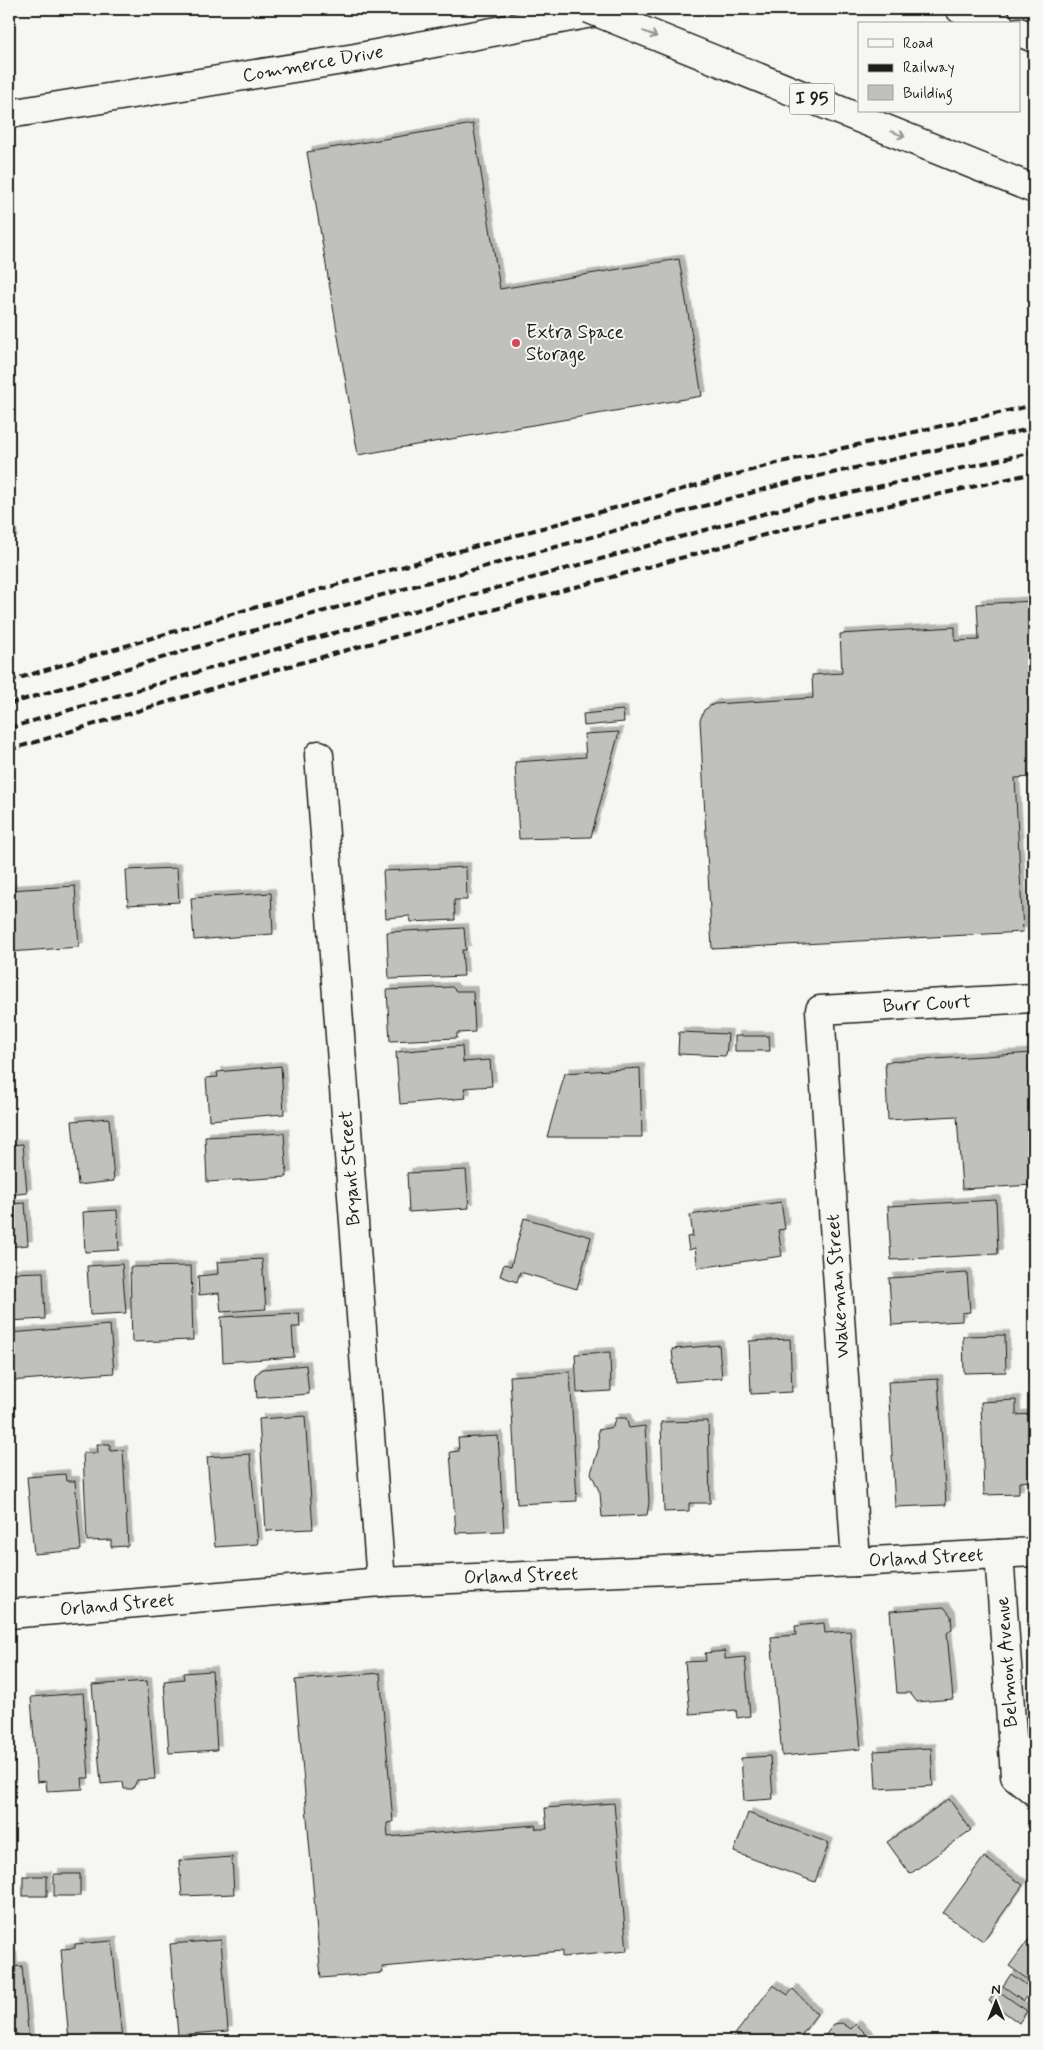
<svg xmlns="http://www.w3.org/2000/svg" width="1043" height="2050" font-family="Mynerve,sans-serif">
  <defs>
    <filter id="shadow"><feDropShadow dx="4.5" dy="-4.5" stdDeviation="0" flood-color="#0004"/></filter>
  </defs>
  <rect width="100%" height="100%" fill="#f6f6f2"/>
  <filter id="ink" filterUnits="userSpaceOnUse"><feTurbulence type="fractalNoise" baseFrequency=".02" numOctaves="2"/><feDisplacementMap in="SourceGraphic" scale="10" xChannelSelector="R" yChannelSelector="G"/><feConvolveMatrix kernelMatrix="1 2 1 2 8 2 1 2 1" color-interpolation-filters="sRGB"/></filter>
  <g filter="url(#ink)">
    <g fill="#c0c0bd" stroke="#1c1c1c" filter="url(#shadow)">
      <path d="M473,124L500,289L679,259L702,396L358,455L307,152Z"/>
      <path d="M9,511L13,541L9,542Z"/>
      <path d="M1034,601V782V777L1015,778L1023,932L712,949L700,720L704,710L714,704L813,698L812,675L842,673L840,634L955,627V641L979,640L977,604Z"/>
      <path d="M623,710L624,722L584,726L583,714Z"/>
      <path d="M619,732L591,837L519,839L515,762L586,757L584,734Z"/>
      <path d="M466,867L467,900H454L455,920L411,922L410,916L386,918L383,871Z"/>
      <path d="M177,868L179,902L128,905L126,870Z"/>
      <path d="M75,886L79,947L9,952V890Z"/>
      <path d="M271,893L273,934L194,940L191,898Z"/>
      <path d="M464,928L466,950H462L464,976L389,979L387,932Z"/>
      <path d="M452,987L456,991H473L475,1032L457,1033V1038L390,1041L387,990Z"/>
      <path d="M679,1032L728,1034L726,1056L678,1054Z"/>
      <path d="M735,1036H769L770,1051H735Z"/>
      <path d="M462,1046L463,1062L490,1060L492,1086L464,1088L466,1098L400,1104L396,1052Z"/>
      <path d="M1034,1053V1185L962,1189L957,1116L888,1120L885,1062Z"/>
      <path d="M281,1066L284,1114L209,1120L206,1078L218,1077L217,1072Z"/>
      <path d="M640,1068L642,1137H547L565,1073Z"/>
      <path d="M109,1118L114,1181L78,1185L72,1121Z"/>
      <path d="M284,1133L287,1177L207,1182L205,1137Z"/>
      <path d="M23,1144L27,1193L9,1195V1145Z"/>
      <path d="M466,1170L469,1208L409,1212L407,1173Z"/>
      <path d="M996,1200L998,1254L891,1260L888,1206Z"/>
      <path d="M781,1202L785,1229L778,1230L782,1256L698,1268L695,1248L689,1250L687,1237L693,1236L690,1215Z"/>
      <path d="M25,1203L28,1245L9,1247V1204Z"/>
      <path d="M117,1210L119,1250L85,1252L83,1212Z"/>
      <path d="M524,1218L591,1237L577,1289L520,1272L517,1282L500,1276L504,1264L511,1266Z"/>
      <path d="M262,1259L266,1309L221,1312L219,1293L199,1295L198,1276L218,1274L217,1262Z"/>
      <path d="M122,1264L126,1313L90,1315L87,1266Z"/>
      <path d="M191,1266L193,1340L132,1342L130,1267Z"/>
      <path d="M43,1272L45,1319L9,1321V1273Z"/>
      <path d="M967,1273L970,1312L962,1313V1321L892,1325L889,1278Z"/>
      <path d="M299,1313L300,1327H292L294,1357L223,1362L221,1317Z"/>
      <path d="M110,1325L114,1373L9,1381V1333Z"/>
      <path d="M1005,1335L1006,1372L964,1373L963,1336Z"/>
      <path d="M790,1339L792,1392L751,1394L749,1341Z"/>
      <path d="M719,1345L722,1378L675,1382L672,1349Z"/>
      <path d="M610,1352L611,1391L577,1393L575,1354Z"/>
      <path d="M306,1365L309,1394L257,1398L255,1375L263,1369Z"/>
      <path d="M570,1372L577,1501L517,1504L510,1376Z"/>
      <path d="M938,1379L946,1505L895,1507L888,1382Z"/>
      <path d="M1016,1400V1415L1032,1414L1034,1481L1019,1482V1494L984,1495L981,1402Z"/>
      <path d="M305,1416L313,1529L266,1531L259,1419Z"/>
      <path d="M615,1418H626L629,1428L645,1426L649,1503L647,1515L602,1517L600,1493L591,1473L599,1447L598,1430L613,1427Z"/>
      <path d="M708,1421L710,1503H689V1511L664,1512L661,1422Z"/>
      <path d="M498,1436L504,1531L456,1533L450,1452L459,1451L458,1438Z"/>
      <path d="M97,1444H110V1451L123,1450L128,1546L111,1547V1540L87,1541L83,1453H98Z"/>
      <path d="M250,1454L258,1544L215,1547L207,1457Z"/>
      <path d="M65,1474L66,1481H75L81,1550L34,1554L27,1477Z"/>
      <path d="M944,1607L951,1616L952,1629L947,1633L953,1699L917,1702L910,1693H897L890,1611Z"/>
      <path d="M824,1623L825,1633L850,1631L861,1749L782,1756L771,1637L796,1635L795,1626Z"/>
      <path d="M725,1651V1659L745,1657L750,1716L737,1718L736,1710L690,1714L685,1662L706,1661L705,1653Z"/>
      <path d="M212,1671L217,1750L169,1753L164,1681L184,1679L183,1673Z"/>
      <path d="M380,1673L393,1822L387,1823L388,1837L535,1825L536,1829H547L545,1808L614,1803L627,1951L562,1957V1951L382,1967L383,1973L321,1978L295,1680Z"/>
      <path d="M147,1681L155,1779L137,1780L133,1789H124L123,1782L101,1784L92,1685Z"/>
      <path d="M83,1693L89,1778H82L83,1789L47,1791L46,1781L37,1782L31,1697Z"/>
      <path d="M931,1748L933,1786L876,1789L874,1751Z"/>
      <path d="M770,1756L773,1799L744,1801L741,1758Z"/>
      <path d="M949,1799L971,1830L910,1874L887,1842Z"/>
      <path d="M748,1813L829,1843L815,1882L734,1852Z"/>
      <path d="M232,1857L234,1894L182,1896L179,1861Z"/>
      <path d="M984,1857L1023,1885L983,1941L943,1913Z"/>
      <rect x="54" y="1874" width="26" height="22"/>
      <rect x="23" y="1876" width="24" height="20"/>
      <path d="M1034,1932V1984L1009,1966Z"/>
      <path d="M221,1940L228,2031L178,2035L170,1944Z"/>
      <path d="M112,1941L122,2039L69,2041L61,1949L75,1948V1944Z"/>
      <path d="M9,1956H12L13,1967L22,1966L29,2041H9Z"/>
      <path d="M1011,1974L1032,1989L1024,2001L1003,1986Z"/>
      <path d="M773,1985L788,1995L793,1989L817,2014L797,2041H730Z"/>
      <path d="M997,1990L1027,2011L1019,2023L989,2001Z"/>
      <path d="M842,2023L851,2029L856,2024L873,2041H821L834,2024Z"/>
    </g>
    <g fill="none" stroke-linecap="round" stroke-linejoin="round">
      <defs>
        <g id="minor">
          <path d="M319,755L381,1582"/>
          <path d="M999,1554L1015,1776L1034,1791"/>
          <path d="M856,1562L820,1010L1034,998"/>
          <path d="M9,1614L381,1582L856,1562L1034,1552"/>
        </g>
        <path id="major" d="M9,114L355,58L613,9"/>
        <g id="highway">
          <path d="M960,9L999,24"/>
          <path d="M1019,32L1034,38"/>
        </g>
      </defs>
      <use href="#minor" stroke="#1c1c1c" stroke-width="31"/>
      <use href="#major" stroke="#1c1c1c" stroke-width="31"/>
      <use href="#highway" stroke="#1c1c1c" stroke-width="31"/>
      <use href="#minor" stroke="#f6f6f2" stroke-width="28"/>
      <use href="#major" stroke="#f6f6f2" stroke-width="28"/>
      <use href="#highway" stroke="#f6f6f2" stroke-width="28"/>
      <g stroke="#1c1c1c" stroke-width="4" stroke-dasharray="8 4" stroke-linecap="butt">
        <path d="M9,681L235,613L777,463L1034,405"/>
        <path d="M9,704L241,634L783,484L1034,428"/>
        <path d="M9,728L248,657L788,507L1034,452"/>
        <path d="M9,750L253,676L793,527L1034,473"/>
      </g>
      <defs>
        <path id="highway-bridge" d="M589,9L1034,189"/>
      </defs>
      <use href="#highway-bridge" stroke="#1c1c1c" stroke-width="31" stroke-linecap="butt"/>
      <use href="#highway-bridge" stroke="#f6f6f2" stroke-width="28"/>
    </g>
    <defs><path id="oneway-shaft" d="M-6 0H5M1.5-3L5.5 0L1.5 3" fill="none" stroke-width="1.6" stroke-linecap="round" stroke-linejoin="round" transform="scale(1.25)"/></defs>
    <g stroke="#949492">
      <use href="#oneway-shaft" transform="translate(650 34) rotate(22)"/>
      <use href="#oneway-shaft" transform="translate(898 134) rotate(22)"/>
    </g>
  </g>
  <circle fill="#d1495b" stroke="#f6f6f2" stroke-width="2" cx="516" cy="343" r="5"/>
  <g text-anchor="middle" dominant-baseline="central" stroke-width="4" stroke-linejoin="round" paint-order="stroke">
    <rect fill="#f6f6f2" stroke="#5d5d5c" stroke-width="1" x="789.5" y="83.5" width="45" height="31" rx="4"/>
    <g font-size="18" font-weight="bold" fill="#1c1c1c">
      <text x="812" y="99">I 95</text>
    </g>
    <g font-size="19" fill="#1c1c1c" stroke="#f6f6f2">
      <text transform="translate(313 64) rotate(-10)">Commerce Drive</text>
      <text transform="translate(927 1004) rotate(-3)">Burr Court</text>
      <text transform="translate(350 1168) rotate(-94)">Bryant Street</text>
      <text transform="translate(838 1286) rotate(-94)">Wakeman Street</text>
      <text transform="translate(926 1558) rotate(-3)">Orland Street</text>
      <text transform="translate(521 1576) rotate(-2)">Orland Street</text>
      <text transform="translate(117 1605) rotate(-5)">Orland Street</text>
      <text transform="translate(1007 1662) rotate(-94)">Belmont Avenue</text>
    </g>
    <g font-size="19" fill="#1c1c1c" stroke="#f6f6f2" text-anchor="start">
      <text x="526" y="332">Extra Space<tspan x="526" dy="22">Storage</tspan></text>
    </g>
  </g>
  <rect width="1043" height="2050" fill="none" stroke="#f6f6f2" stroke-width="30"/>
  <rect x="15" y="15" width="1013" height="2020" fill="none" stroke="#1c1c1c" stroke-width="2" filter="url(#ink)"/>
  <rect x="858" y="22" width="162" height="90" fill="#f6f6f2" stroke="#9f9f9c"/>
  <rect x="868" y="39" width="25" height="8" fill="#f6f6f2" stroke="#9f9f9c"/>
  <text x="903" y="48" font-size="15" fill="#1c1c1c">Road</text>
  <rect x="868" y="64" width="25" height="8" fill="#1c1c1c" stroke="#9f9f9c"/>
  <text x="903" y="72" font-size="15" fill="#1c1c1c">Railway</text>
  <rect x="868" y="85" width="25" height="15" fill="#c0c0bd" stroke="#9f9f9c"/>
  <text x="903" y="98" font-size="15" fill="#1c1c1c">Building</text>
  <g transform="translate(996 2002)" stroke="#f6f6f2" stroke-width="4" paint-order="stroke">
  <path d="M0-4L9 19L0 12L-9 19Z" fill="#1c1c1c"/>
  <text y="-8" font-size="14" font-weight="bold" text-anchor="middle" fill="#1c1c1c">N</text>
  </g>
</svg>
